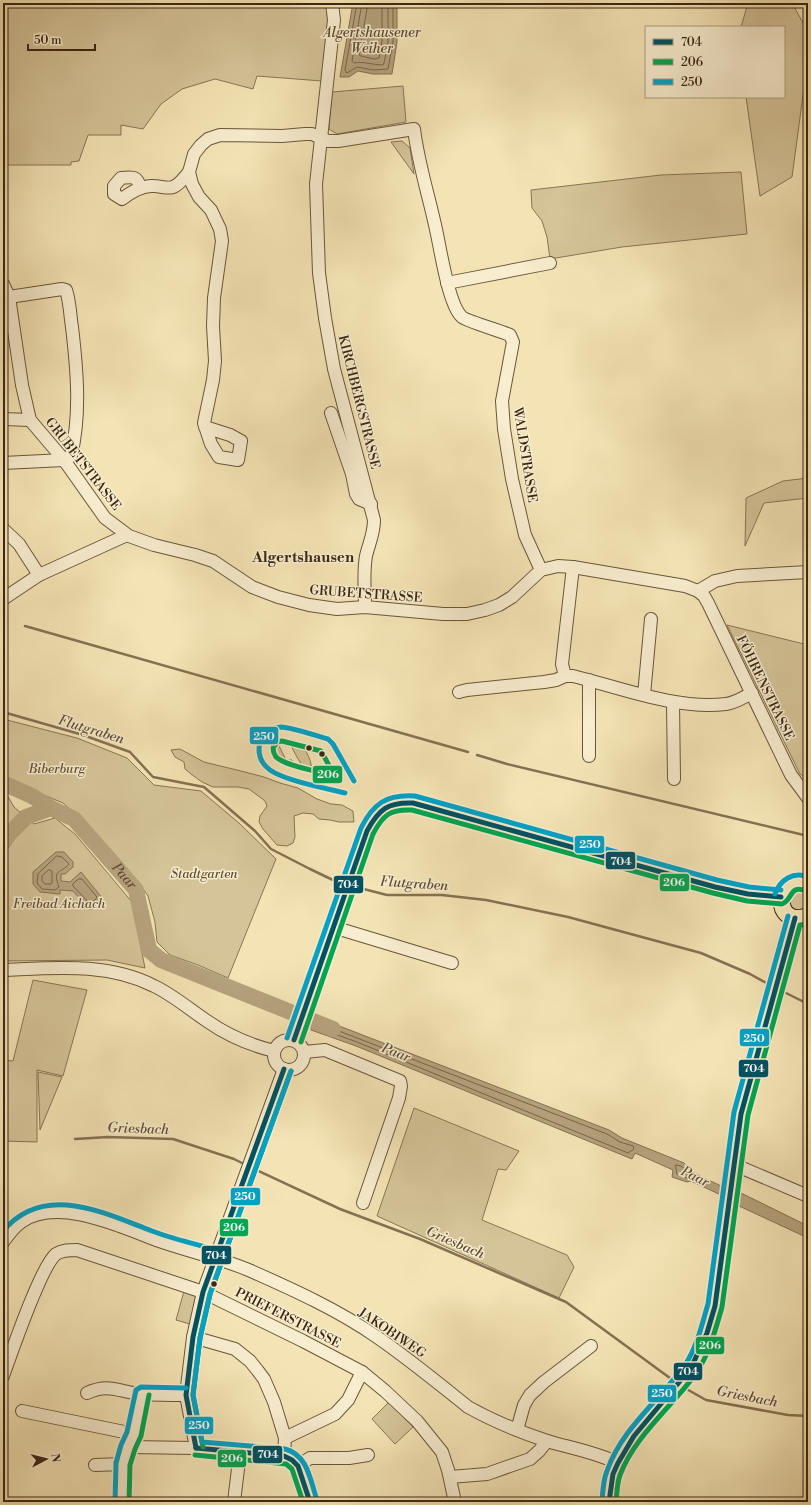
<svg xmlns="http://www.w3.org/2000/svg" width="811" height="1505" font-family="'Libre Bodoni',serif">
  <rect width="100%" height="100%" fill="#f4e4b5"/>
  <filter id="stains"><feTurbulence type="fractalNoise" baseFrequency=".005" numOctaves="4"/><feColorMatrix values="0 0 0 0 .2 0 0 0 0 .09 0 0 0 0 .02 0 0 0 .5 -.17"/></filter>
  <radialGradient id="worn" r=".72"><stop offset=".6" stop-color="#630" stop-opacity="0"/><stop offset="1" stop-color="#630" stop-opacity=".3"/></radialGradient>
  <g fill="#d5c499" stroke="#887555">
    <path d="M3,3H324L329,13L322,81L257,76L253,89L215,79L182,89L161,104L143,129L121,125V135H88L79,161L71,162V165H3Z"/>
    <path d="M748,3H792L808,32V58L792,177L760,196L746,97H784V27H741Z"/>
    <path d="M403,86L406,122L337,134L329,129L332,92Z"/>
    <path d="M402,141L410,148L414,174L391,142Z"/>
    <path d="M741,172L747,234L622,247L550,259L547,237L542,221L532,208L531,190L661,175Z"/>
    <path d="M808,478V498L764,503L745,546L746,498L783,481Z"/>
    <path d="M727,625L808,645V780L800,774Z"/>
    <path d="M3,719L77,738L127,758L154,785L201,791L239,823L276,859L228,978L198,965L170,955L157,942L155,922L148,896L135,878L113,852L84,822L63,803L3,778Z"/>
    <path d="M291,740C294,741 297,742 300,744C306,749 313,763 311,771C300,768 295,752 289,742Z"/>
    <path d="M281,741L284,744H278L286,760H292L294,764L284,763L272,755V749L274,744Z"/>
    <path d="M180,749L204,762L241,771L264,777L280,783L298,788L317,799L331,804L342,805L353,811L354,822H339L330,820L319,819L313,814L303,813L294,816L295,837L293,843L287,846L277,845L263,829L259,822L260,816L267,806L265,801L249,789L238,787H213L202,782L191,774L185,769L184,762L175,757L171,750Z"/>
    <path d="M3,792L6,793L14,807L34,824L55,818L75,834L132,902L145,968L107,960L3,961Z"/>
    <circle cx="799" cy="900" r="10"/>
    <path d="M33,980L87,990L63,1076L37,1070V1142L3,1141V1060L13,1061Z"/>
    <path d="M38,1072L62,1077L40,1130Z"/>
    <path d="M414,1108L519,1151L506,1170L498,1169L482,1220L567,1255L574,1267L559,1298L377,1216Z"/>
    <path d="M184,1291L197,1295L190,1324L176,1320Z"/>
    <path d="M389,1402L413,1427L395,1444L372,1419Z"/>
  </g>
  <g fill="#b5a37d" stroke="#847152">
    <path d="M353,3H397V42L392,74H373L358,71L349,77H340Z"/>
    <path d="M11,827L16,831L3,849V837Z"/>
    <path d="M56,852H64L73,862V867L65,874H61V881L70,882L81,872L103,899L90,910L73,891L60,890V894L40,892L33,884V872Z"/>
    <path d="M316,1017L609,1130L622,1138L684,1163L694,1173L721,1186V1195L691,1181L687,1182L672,1177L673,1170L635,1153L632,1159L356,1046L311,1030Z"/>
    <path d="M741,1193L808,1226V1238L739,1206Z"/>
  </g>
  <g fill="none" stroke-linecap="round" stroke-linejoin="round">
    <g stroke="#786447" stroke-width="1">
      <path d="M357,3L345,70L347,73L357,67L373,70L388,69L393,42V3"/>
      <path d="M362,3L352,61L354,63C363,61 373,65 383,65L384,63L388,42V3"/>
      <path d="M368,3L359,55L361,56L374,59L379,58L382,41V3"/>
      <path d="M57,856L62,857L69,864C61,874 52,868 59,887L55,890L42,889L37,883L38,874Z"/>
      <path d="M49,870L52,871V883L50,884H45L42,881V876Z"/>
      <path d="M79,879H82L97,897L96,899L91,903H89L73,886V884Z"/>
      <path d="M318,1023L607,1134L620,1142L633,1146L634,1149L628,1153L357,1042L318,1028L317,1026Z"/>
      <path d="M676,1165L681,1166L690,1174L689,1177L687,1178L677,1174Z"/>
    </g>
    <g stroke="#847152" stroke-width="2.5">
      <path d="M25,626L468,752"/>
      <path d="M3,712L83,735L130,752L153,777L204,787L255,831L271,849L310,869L335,881L345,884"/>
      <path d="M477,755L507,764L808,836"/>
      <path d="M352,886L387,895H442L486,900L568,917L701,953L750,974L770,985"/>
      <path d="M782,991L808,1004"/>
      <path d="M75,1139L108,1137L173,1139L234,1159L246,1165"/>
      <path d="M252,1168L340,1209L420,1239L566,1302L674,1381"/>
      <path d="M683,1387L706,1400L788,1415L808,1416"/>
    </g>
    <g stroke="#b5a37d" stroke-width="16">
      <path d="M3,783L32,796L51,808"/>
      <path id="s1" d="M3,843L9,834L26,817L51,808L74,819L136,890L149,950L161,960L333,1029"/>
    </g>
    <defs>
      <g id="minor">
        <path d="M332,3L334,20L316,184L319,273L325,318L334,369L374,520C374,534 369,543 366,556C363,573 365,590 365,607"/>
        <path d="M141,188C136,175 133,177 121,178L114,186V194L122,199C131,192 142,185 154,186C160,186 167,189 173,187C179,185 185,177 189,172"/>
        <path d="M447,283L550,263"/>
        <path d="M3,284L9,297L22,385L30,420L64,460L105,518L129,536L154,545L195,555L213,561L252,587L278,597L309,605L337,609L365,607L443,614H467L485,610L499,605L512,597L541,570L558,566L573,567L685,586L698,591L704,596L708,603L791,775L808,798"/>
        <path d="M331,413L352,474L356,494L359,499L371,504"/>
        <path d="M3,419L30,420"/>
        <path d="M205,427L230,435L241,441L238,460L219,457L211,444L204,423L213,380L215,361L213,326L214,298L222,241L220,229L211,210L199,197L192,184L189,172L194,154L201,145L208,139L220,135L282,136L305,134H312L328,141H338L414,129C418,162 428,193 435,225C440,245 448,305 462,317C466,321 501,331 510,335L513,342L502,401L504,429L512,479L525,535L541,570"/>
        <path d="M3,463L64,460L71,456C81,414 77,370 72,327C70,315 70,302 66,290L62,289L9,297"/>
        <path d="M3,529L19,544L39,575"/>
        <path d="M573,567L563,655L562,664L565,676H573C621,688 677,710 726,704C735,703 744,697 752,693"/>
        <path d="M698,591L715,581L737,576L808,572"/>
        <path d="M3,599L39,575L127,535"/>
        <path d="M459,692L467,690L544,682L556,680L565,676"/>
        <path d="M644,695L651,619"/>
        <path d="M673,702L674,779"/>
        <path d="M589,756V680"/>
        <path d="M333,927L452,963"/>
        <path d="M3,970C53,968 107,962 154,986C173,995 189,1009 207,1021C227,1035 250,1045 274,1051"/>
        <circle cx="289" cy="1055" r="15"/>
        <path d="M294,1040L367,831C378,809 387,801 413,803C492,825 571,847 651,868C694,880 736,896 781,897"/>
        <path d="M304,1052L325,1050L400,1081L401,1086L399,1098L363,1203"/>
        <path d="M735,1165L808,1196"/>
        <path d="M3,1242C8,1235 14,1227 21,1222C57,1196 122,1227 159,1241C190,1252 221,1258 251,1271C294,1290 338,1310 377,1337C409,1359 438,1383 468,1407C493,1421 520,1432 547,1441C571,1448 595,1452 618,1463"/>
        <path d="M193,1337L235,1349L250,1361L258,1371L264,1379L274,1402L285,1438L284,1456"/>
        <path d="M3,1376C11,1354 41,1266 56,1254C62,1250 70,1250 77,1250L203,1292L303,1341L362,1372L385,1391L417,1421L442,1452L448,1470L455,1502"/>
        <path d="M87,1393C110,1382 120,1393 142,1394C157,1395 172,1395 186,1395"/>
        <path d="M22,1411L134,1434"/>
        <path d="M517,1430L524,1405L530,1395L544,1382L591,1346"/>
        <path d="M285,1438L335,1414L348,1400L362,1372"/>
        <path d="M128,1447L196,1448L284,1456C290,1458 295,1460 298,1466L310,1502"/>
        <path d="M196,1448L186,1395L193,1337L203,1292L284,1069"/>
        <path d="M95,1465L123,1464"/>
        <path d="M298,1466L310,1458H349L368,1455"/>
        <path d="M450,1477L487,1474L530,1459L539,1451L547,1441"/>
        <path d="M122,1502L123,1464L128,1447L134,1434L142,1394"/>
        <path d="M234,1502L240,1452"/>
      </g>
      <g id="major">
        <path d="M808,884C776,868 770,930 808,916"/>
        <path d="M609,1502L613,1474L618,1463L634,1436L691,1368L696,1358L707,1333L715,1306L727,1225L741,1114L795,918"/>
      </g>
    </defs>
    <use href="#minor" stroke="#69563a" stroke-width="14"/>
    <use href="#major" stroke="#3b2611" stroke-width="18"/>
    <use href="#minor" stroke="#f8edcf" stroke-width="12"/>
    <use href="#major" stroke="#f4e4b5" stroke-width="16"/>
    <defs>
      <g id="bus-1">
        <path d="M294,1040L367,831C379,809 388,802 413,803L715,887L748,894L781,897"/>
        <path d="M196,1448L186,1395L193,1337L203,1292L284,1069"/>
        <path d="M196,1448L284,1456L292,1460L298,1466L310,1502"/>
        <path d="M609,1502L613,1474L618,1463L634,1436L691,1368L707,1333L715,1306L741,1114L795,918"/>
      </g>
      <g id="bus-2">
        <path d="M282,741L321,751L335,776C321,772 285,766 276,757C274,754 273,751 273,748L277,742Z"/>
        <path d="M301,1042L373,834C383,815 390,809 412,810L713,893L747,901L782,904C793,900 789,884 806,891"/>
        <path d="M203,1447L193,1395L200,1338L210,1294L291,1071"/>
        <path d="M195,1455L286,1464L292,1469L303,1502"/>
        <path d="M129,1502L130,1465L135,1449L141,1436L149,1395"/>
        <path d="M616,1502C617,1493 617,1483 620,1475C635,1435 673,1406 697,1372C709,1354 716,1328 722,1307L748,1115L800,925L808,924"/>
      </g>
      <g id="bus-3">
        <path d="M345,793C325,788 286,781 270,770C263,765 259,757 259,749C259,737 269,728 281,727C289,727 318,736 328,739L333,744L354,781"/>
        <path d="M775,894C780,880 793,871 808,877"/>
        <path d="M287,1038L361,828C373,804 386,794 415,796L717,880L749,887L781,890"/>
        <path d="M291,1071L210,1294L200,1338L193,1395L202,1442L285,1449C308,1455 310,1480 317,1500"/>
        <path d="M3,1231C44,1182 104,1213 152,1231C173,1239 195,1244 217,1250"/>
        <path d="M602,1501C603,1491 603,1480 607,1471C622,1428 660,1400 685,1365C697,1347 702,1324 708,1304L734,1112L788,916"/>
        <path d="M115,1502L116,1463L121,1445L127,1432L136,1390L141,1387L186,1388"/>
      </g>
    </defs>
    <use href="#bus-1" stroke="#f8edcf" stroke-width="8"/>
    <use href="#bus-2" stroke="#f8edcf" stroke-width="8"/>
    <use href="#bus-3" stroke="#f8edcf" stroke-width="8"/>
    <use href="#bus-1" stroke="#005262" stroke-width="5"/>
    <use href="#bus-2" stroke="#00a651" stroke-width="5"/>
    <use href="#bus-3" stroke="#03a2c5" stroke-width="5"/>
  </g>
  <g fill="#3b2611" stroke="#f8edcf" stroke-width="1.5">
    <circle cx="309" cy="748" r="3.5"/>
    <circle cx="322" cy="754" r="3.5"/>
    <circle cx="214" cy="1284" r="3.5"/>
  </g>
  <g text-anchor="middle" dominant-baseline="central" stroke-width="3" stroke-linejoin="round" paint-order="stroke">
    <g font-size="13" fill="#3b2611" stroke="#f8edcf">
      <text transform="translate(359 402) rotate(76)">KIRCHBERGSTRASSE</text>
      <text transform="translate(525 455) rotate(81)">WALDSTRASSE</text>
      <text transform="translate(83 464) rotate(52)">GRUBETSTRASSE</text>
      <text transform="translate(366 594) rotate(4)">GRUBETSTRASSE</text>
      <text transform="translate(765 688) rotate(64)">FÖHRENSTRASSE</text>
      <text transform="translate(288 1318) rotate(27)">PRIEFERSTRASSE</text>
      <text transform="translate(392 1333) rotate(34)">JAKOBIWEG</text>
    </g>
    <g font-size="13" font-style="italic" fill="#624e33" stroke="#f8edcf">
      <text x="57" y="769">Biberburg</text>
      <text x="204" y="874">Stadtgarten</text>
      <text x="59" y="904">Freibad Aichach</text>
    </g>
    <g font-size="14" font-style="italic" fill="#604c31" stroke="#f8edcf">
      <text x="372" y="33">Algertshausener<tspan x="372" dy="16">Weiher</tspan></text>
      <text transform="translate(91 730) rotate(17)">Flutgraben</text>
      <text stroke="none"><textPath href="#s1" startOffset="163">Paar</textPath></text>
      <text transform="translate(414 884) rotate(4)">Flutgraben</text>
      <text transform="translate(396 1053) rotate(22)">Paar</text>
      <text transform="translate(138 1129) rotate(2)">Griesbach</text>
      <text transform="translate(695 1177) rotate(26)">Paar</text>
      <text transform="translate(455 1243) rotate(23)">Griesbach</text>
      <text transform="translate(747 1397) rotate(11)">Griesbach</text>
    </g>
    <g font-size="15" font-weight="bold" fill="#3b2611" stroke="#f8edcf">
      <text x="303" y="557">Algertshausen</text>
    </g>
  </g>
  <g stroke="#f8edcf" stroke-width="1.5">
    <rect x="249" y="726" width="30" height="19" rx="4" fill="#03a2c5"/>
    <rect x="312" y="765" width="31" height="19" rx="4" fill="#00a651"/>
    <rect x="574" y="835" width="31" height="19" rx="4" fill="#03a2c5"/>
    <rect x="605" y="851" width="31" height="19" rx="4" fill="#005262"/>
    <rect x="659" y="873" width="31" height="19" rx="4" fill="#00a651"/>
    <rect x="333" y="875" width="31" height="19" rx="4" fill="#005262"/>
    <rect x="739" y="1028" width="31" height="19" rx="4" fill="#03a2c5"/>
    <rect x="738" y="1059" width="31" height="19" rx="4" fill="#005262"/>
    <rect x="230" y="1187" width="31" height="19" rx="4" fill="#03a2c5"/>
    <rect x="219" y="1218" width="30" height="19" rx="4" fill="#00a651"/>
    <rect x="201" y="1245" width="31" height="20" rx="4" fill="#005262"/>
    <rect x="695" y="1336" width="30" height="19" rx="4" fill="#00a651"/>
    <rect x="673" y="1362" width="30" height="19" rx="4" fill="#005262"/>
    <rect x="647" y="1384" width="30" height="19" rx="4" fill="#03a2c5"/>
    <rect x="184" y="1416" width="30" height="19" rx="4" fill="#03a2c5"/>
    <rect x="252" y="1445" width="31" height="19" rx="4" fill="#005262"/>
    <rect x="217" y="1449" width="30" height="19" rx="4" fill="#00a651"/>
  </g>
  <g font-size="11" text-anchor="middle" font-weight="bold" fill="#fff">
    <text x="264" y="740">250</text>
    <text x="328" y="778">206</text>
    <text x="590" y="848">250</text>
    <text x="621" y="865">704</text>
    <text x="674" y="886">206</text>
    <text x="348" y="888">704</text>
    <text x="754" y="1042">250</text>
    <text x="754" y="1072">704</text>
    <text x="245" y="1200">250</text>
    <text x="234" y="1231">206</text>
    <text x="216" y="1259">704</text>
    <text x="710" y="1349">206</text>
    <text x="688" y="1375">704</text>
    <text x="662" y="1397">250</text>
    <text x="199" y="1429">250</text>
    <text x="268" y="1458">704</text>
    <text x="232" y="1462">206</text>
  </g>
  <rect width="811" height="1505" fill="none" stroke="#f4e4b5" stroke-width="16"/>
  <rect x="4" y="4" width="803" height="1497" fill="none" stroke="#3b2611" stroke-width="2"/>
  <rect x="8" y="8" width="795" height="1489" fill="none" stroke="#3b2611"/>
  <rect x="645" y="26" width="140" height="72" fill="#f8edcf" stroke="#ac9d83"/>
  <rect x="653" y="39" width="20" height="6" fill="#005262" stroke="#ac9d83"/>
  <text x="681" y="46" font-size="12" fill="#3b2611">704</text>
  <rect x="653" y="59" width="20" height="6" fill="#00a651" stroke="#ac9d83"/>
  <text x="681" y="66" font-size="12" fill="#3b2611">206</text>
  <rect x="653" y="79" width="20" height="6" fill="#03a2c5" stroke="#ac9d83"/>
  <text x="681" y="86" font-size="12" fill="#3b2611">250</text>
  <g transform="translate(46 1459) rotate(83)" stroke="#f8edcf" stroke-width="3" paint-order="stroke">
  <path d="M0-3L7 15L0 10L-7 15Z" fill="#3b2611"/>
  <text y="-6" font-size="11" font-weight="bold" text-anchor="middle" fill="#3b2611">N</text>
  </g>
  <path d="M28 44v6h67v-6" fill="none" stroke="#3b2611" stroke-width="2"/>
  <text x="34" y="44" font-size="12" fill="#3b2611" stroke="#f8edcf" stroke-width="3" paint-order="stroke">50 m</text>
  <rect width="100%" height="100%" filter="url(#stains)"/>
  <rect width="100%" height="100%" fill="url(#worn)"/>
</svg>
